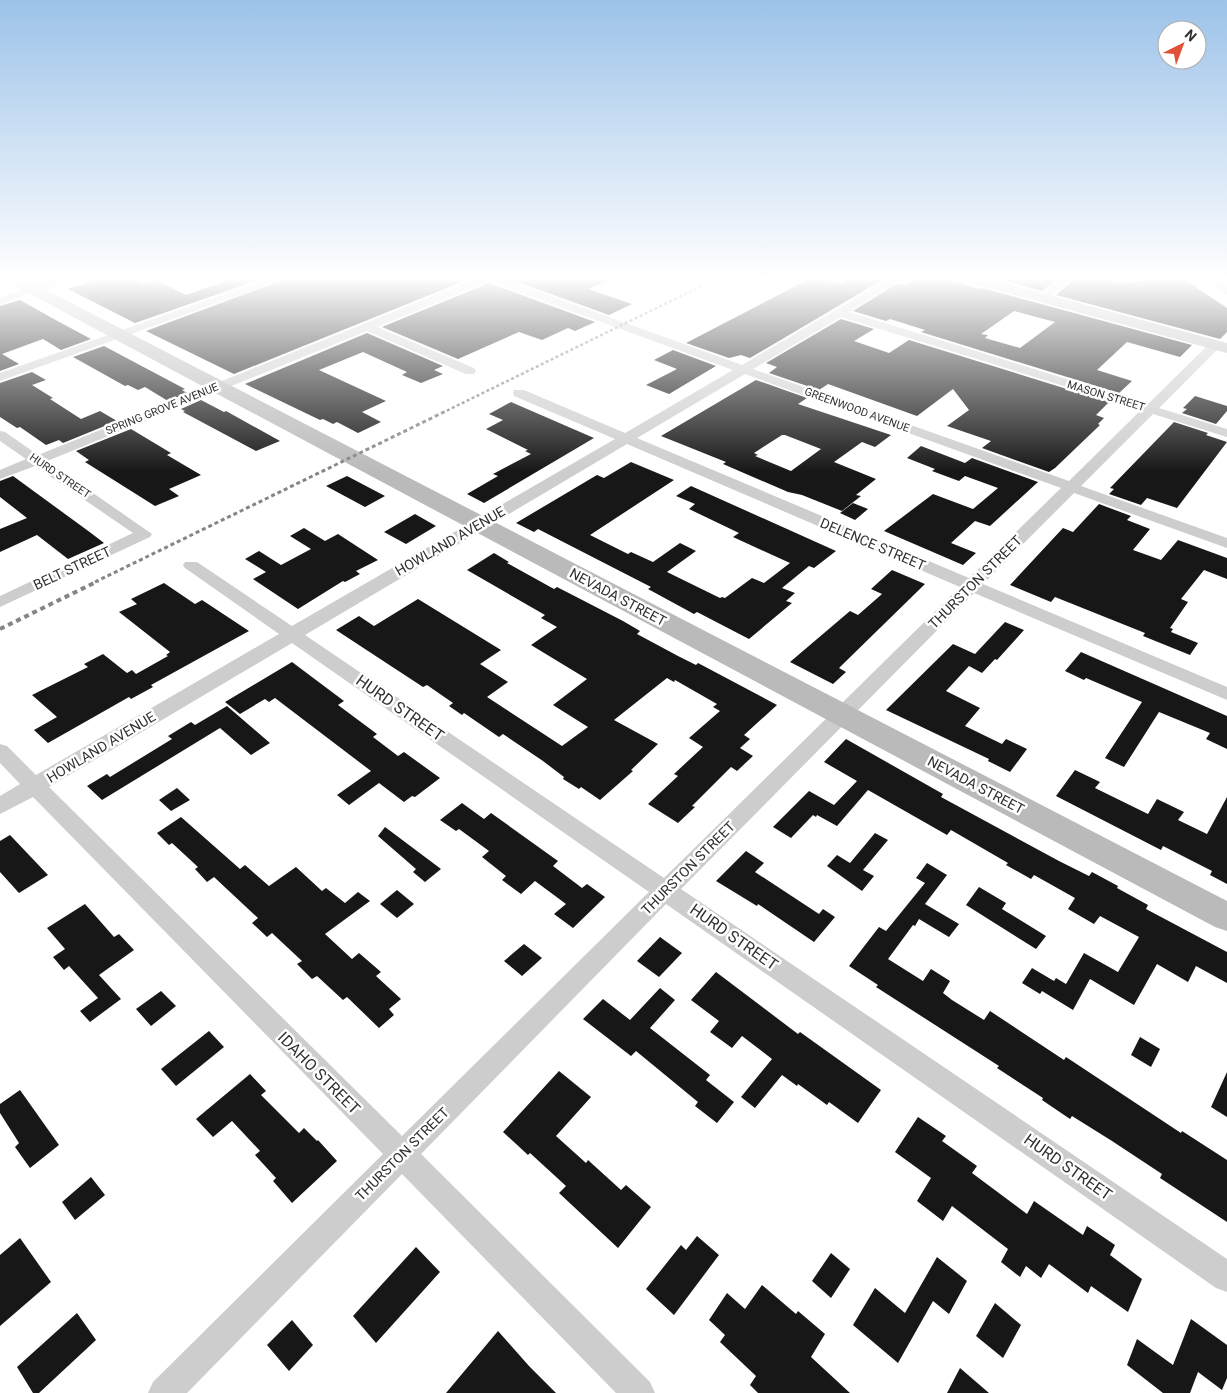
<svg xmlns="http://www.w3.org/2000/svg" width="1227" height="1393" font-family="Roboto,sans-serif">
  <rect width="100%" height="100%" fill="#fff"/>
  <g fill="#171717" fill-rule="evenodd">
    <path d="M105,277H129L143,284L156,280L186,295L238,277H267L135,323L68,289Z"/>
    <path d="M291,277H474L234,374L146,331Z"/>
    <path d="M504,277H617L588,289L632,304L609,315Z"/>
    <path d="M813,277L840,284L851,277L862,280L867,277L884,279L750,358L741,355L729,358L686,343Z"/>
    <path d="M918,277H935L980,289L982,288L1192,345L1180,357L1127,342L1097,370L1132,381L1119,393L921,332L925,330L890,319L886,321L853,311L898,283L905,285ZM1014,311L1055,322L1020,348L985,338L988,335L981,334Z"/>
    <path d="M999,277H1060L1042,291L997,279Z"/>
    <path d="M1077,277H1096L1117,283L1182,278L1227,308V332L1220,339L1056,295Z"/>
    <path d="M489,283L595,322L575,331L568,328L542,340L519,332L458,359L382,327Z"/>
    <path d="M20,300L52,318L91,339L61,350L43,339L2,354L19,364L0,371V306Z"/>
    <path d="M841,319L874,329L854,341L889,353L909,340L1109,402L1096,415L1104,418L1098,424L1100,425L1055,468L1049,472L982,448L991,441L947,426L969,410L953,389L917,416L828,384L819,390L769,373L777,367L766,363Z"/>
    <path d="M367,333L443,366L434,370L443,374L421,383L402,375L407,372L363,352L319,370L386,401L362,412L381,422L358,433L337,422L333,424L323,419L320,420L245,384Z"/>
    <path d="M104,346L185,389L182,390L187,393L168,401L145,387L138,390L128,385L125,386L73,357Z"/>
    <path d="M673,350L716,366L669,394L646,385L677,369L654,360Z"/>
    <path d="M32,372L46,380L32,385L53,398L50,399L81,419L100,411L117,421L63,443L59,440L46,445L20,427L17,428L0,417V383Z"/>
    <path d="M756,380L807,398L798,404L891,435L875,447L862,442L834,462L876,479L856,495L861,496L842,511L802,495L788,492L723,464L726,462L661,436ZM782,435H785L821,449L791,471L755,456L758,455L754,453Z"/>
    <path d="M1195,396L1227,406V411L1216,424L1182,413L1187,409L1183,408Z"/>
    <path d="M201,400L224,412L226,411L280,441L256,451L183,412L185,411L181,409Z"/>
    <path d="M511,402L594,438L484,503L467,494L498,476L493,474L531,454L525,451L528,450L486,429L503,420L489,414Z"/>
    <path d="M1174,422L1208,433L1206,435L1227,442L1177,508L1147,498L1141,505L1109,494L1114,489L1110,488Z"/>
    <path d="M131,429L171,453L167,455L201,475L169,489L179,496L155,506L85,462L89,460L76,451Z"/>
    <path d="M921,446L965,463L972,458L1038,482L990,526L975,521L951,543L976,553L963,565L884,531L933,494L973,509L998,488L965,476L959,481L932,471L935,469L907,458Z"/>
    <path d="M631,462L674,480L590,535L628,554L631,552L653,562L680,543L696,551L667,572L720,598L722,597L725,598L752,578L764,583L790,563L733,537L739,533L689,509L695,504L676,496L691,486L836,551L814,568L809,566L782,588L795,593L786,601L792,603L749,639L697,612L694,614L648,589L651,587L538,529L534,532L516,523L597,475L604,478Z"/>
    <path d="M13,476L91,533L104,543L68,559L37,535L0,552V529L27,518L0,497V481Z"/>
    <path d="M347,476L385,496L365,507L326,486Z"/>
    <path d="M853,503L868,509L855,520L840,513Z"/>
    <path d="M1099,504L1131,516L1127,520L1150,529L1133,550L1161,560L1178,540L1227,558V579L1204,570L1181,599L1188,602L1170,628L1173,629L1171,632L1198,643L1190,655L1143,636L1145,633L1055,597L1051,602L1010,585L1063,528L1073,532Z"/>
    <path d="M415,514L436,526L406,544L384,532Z"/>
    <path d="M304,528L325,541L338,534L378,560L356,571L360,574L345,582L343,581L298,609L253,579L266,572L245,559L259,551L281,565L311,549L290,536Z"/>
    <path d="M494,553L509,562L507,563L554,589L557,587L623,621L640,631L637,634L678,656L696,665L698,663L777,705L744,735L750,739L740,748L753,756L737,771L731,767L692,806L695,807L678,823L648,804L678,776L674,774L703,747L689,738L720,711L713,707L717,704L675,680L674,682L667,678L614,720L658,744L631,770L633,771L600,800L581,787L579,789L563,779L564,777L543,761L503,734L499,737L464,713L462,715L449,706L453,703L427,685L423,687L336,630L359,616L374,626L418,599L501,650L480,664L508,682L487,697L562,746L588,727L553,705L587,679L531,645L557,627L541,618L545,615L467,570Z"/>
    <path d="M892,570L925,584L839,668L846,672L833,684L790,662L850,611L858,615L882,594L871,589Z"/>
    <path d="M164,583L195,604L202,600L249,631L151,685L153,687L131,699L129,697L48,743L34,730L57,717L32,695L88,667L84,664L103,654L127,673L132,670L136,674L168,656L166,655L170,652L119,612L137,604L131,599Z"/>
    <path d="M1005,622L1024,630L997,660L995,659L982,673L969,666L946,691L980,708L965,726L1002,744L1006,739L1027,749L1010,772L988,761L989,759L886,710L953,644L975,654Z"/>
    <path d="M1081,652L1227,716V749L1206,739L1210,733L1159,712L1124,767L1105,758L1142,702L1086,678L1084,680L1065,671Z"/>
    <path d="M292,662L344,701L338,705L377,734L373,737L398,756L404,752L440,778L415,797L412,796L404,802L379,783L349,805L337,795L371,771L275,698L269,702L265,699L240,714L225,702Z"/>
    <path d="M227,706L270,743L251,755L220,728L102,800L87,786L107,774L110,777L172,739L168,736L191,722L195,725Z"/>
    <path d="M846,739L943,794L941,797L1059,861L1089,876L1092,872L1118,886L1117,888L1148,905L1146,909L1227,952V983L1196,966L1188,982L1157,964L1134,1005L1090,979L1073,1010L1042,991L1040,994L1022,983L1032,968L1054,981L1056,978L1066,984L1084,953L1118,972L1139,937L1100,916L1094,924L1068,909L1075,898L1034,875L1031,879L1006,865L1008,863L951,830L947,835L868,790L837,826L817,815L816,817L813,815L791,838L773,827L809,791L834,805L857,781L824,762Z"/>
    <path d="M1075,770L1100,782L1095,788L1148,814L1157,799L1184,812L1178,820L1207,834L1227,797V884L1210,875L1212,871L1163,846L1161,850L1056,796Z"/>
    <path d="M177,788L190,800L171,811L159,800Z"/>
    <path d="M462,803L484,819L491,813L558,861L553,866L582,888L587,884L605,897L573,928L554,914L566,904L535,881L521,894L502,880L506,876L482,857L489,851L459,829L456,831L440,820Z"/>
    <path d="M181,817L240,869L245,865L269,886L296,867L322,891L326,888L345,903L358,892L370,901L325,934L352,959L359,953L381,972L376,976L401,999L389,1009L394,1015L379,1028L347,997L343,1000L317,976L312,979L297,964L302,961L272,933L267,937L252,923L258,918L214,877L207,882L195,869L198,867L172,843L169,845L157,833Z"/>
    <path d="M385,827L441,869L425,882L413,872L416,869L378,836Z"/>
    <path d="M875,833L888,840L863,870L874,876L862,891L827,866L837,855L850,863Z"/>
    <path d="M10,835L48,875L19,893L0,872V841Z"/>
    <path d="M746,851L764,863L755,872L819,914L823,909L835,917L814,942L758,904L757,906L716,881Z"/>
    <path d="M927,863L947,875L925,904L959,924L949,937L919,919L915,926L913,925L888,959L923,981L931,969L950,981L943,993L952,1000L984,1020L990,1011L1064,1060L1066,1057L1181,1133L1182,1131L1227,1160V1222L1160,1178L1162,1174L1112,1141L1072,1116L1070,1119L1042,1100L1043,1098L997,1068L999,1066L876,987L878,985L849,966L879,927L886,931L925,883L916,878Z"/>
    <path d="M979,887L1006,903L1002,909L1046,936L1036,949L966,905Z"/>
    <path d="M397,890L414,904L397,918L380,904Z"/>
    <path d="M85,904L114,937L119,934L134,950L99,975L121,999L90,1022L80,1011L98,998L69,966L64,970L53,957L65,949L47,928Z"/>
    <path d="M660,937L682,953L659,977L637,961Z"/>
    <path d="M524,944L542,958L522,976L504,961Z"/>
    <path d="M716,972L798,1034L800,1032L881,1090L858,1123L829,1102L827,1105L798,1084L797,1086L782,1075L755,1108L741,1097L772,1059L742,1036L732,1048L710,1032L719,1021L691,1000Z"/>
    <path d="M660,988L675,1000L650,1028L710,1075L706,1080L734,1102L717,1123L695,1106L698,1102L636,1051L631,1056L583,1019L603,999L630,1020Z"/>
    <path d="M161,991L176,1006L151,1026L136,1009Z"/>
    <path d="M209,1031L224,1047L176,1086L161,1069Z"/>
    <path d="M1140,1037L1160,1049L1151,1067L1131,1055Z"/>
    <path d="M559,1071L591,1097L556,1136L586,1163L588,1160L621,1190L626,1185L651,1207L618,1248L559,1193L566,1186L530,1153L528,1155L503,1132Z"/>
    <path d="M1227,1072V1117L1211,1107Z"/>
    <path d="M250,1074L266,1091L261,1095L299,1133L304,1128L317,1141L318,1140L337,1161L292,1203L273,1181L276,1178L255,1155L260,1151L232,1121L213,1137L196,1119Z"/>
    <path d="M20,1090L59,1145L30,1168L15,1147L19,1143L0,1113V1104Z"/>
    <path d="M918,1117L946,1136L942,1141L977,1166L972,1173L1027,1214L1034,1201L1083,1235L1087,1226L1115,1245L1110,1255L1142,1279L1128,1312L1091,1286L1088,1293L1049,1264L1041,1278L1026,1266L1020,1277L1001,1262L1008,1249L952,1206L943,1221L917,1201L931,1178L895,1152Z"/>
    <path d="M91,1177L105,1195L75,1220L62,1202Z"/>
    <path d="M697,1236L719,1255L674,1315L646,1289L681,1245L686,1250Z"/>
    <path d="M20,1238L51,1282L0,1326V1255Z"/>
    <path d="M416,1247L440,1272L376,1343L353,1316Z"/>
    <path d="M831,1253L850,1269L831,1298L812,1281Z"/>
    <path d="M937,1257L967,1281L949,1314L933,1301L898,1363L853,1325L875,1288L905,1313Z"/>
    <path d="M762,1285L796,1314L798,1311L825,1334L811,1357L850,1393H758L750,1385L756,1376L720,1342L725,1335L709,1320L727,1293L745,1309Z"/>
    <path d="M995,1303L1021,1325L1003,1358L976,1336Z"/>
    <path d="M77,1313L96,1340L39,1393H33L17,1367Z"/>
    <path d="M1191,1319L1227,1345V1378L1222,1390L1198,1372L1190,1393H1163L1127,1365L1137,1339L1173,1365Z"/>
    <path d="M292,1320L313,1345L289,1371L267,1345Z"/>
    <path d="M498,1331L529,1366L556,1393H446Z"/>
    <path d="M960,1368L989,1393H947Z"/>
  </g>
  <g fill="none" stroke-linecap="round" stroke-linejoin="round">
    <g fill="#cdcdcd" fill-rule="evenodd">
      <path d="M65,277H82L0,304V297Z"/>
      <path d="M273,277H289L0,381V373Z"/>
      <path d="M480,277H498L742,365L892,277H905L849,312L1148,404L1211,342H1219L1221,345L1219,348L1159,408L1227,429V437L1153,414L1081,486L1227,538V548L1074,493L983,584L1227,687V700L974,593L681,889L1227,1259V1292L1216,1288L666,904L421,1154L650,1382L655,1393H616L402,1174L187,1393H148L153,1382L383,1154L33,797L0,814V796L20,784L0,763V744L7,746L36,775L279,634L185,568L183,565L185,562H197L292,626L615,439L514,396L513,393L514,390H524L625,433L733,370L489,281L377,327L474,368L476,371L474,374H466L367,331L47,461L152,534L150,537L0,607V596L133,533L35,466L0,479V470L26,459L0,441V431L5,432L38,455ZM841,317L1141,410L1069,481L753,369ZM745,374L1061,488L969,578L637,438ZM627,444L960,587L664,878L305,635ZM292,643L649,892L402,1136L49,787Z"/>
      <path d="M1063,277H1075L1046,300H1038L1037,298L1038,296Z"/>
      <path d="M1199,277H1211L1227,287V295Z"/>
    </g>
    <g fill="#bababa" fill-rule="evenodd">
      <path d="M1,277H21L1227,901V931L1215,927L4,280Z"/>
      <path d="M957,277H983L1227,343V353L960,280Z"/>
    </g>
    <path stroke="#858585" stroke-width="2.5" stroke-dasharray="3 2.5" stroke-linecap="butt" d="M442,413L720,277"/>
    <path stroke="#858585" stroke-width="3" stroke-dasharray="4 3" stroke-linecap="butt" d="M95,582L444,412"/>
    <path stroke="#858585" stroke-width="4" stroke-dasharray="5 4" stroke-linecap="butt" d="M0,629L98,581"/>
  </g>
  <linearGradient id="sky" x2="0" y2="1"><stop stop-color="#9cc2e9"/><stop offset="0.59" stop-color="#fff"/><stop offset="1" stop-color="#fff" stop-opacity="0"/></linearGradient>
  <rect width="1227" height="472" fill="url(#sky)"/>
  <g text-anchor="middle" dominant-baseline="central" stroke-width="5" stroke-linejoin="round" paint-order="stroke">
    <g font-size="11" fill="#303030" stroke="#fff">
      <text transform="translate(1106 396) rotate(17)">MASON STREET</text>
      <text transform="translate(162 409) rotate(-22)">SPRING GROVE AVENUE</text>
      <text transform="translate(857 410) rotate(20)">GREENWOOD AVENUE</text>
      <text transform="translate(60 476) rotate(34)">HURD STREET</text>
    </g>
    <g font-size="14" fill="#303030" stroke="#fff">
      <text transform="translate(450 541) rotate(-30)">HOWLAND AVENUE</text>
      <text transform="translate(873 544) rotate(23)">DELENCE STREET</text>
      <text transform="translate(72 568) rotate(-25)">BELT STREET</text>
      <text transform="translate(975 582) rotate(-45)">THURSTON STREET</text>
      <text transform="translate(618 597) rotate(28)">NEVADA STREET</text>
      <text transform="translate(101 747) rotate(-31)">HOWLAND AVENUE</text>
      <text transform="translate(976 785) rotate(28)">NEVADA STREET</text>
      <text transform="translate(688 868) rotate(-45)">THURSTON STREET</text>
      <text transform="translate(402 1154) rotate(-45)">THURSTON STREET</text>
    </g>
    <g font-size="16" fill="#303030" stroke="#fff">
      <text transform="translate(400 708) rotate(35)">HURD STREET</text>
      <text transform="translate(734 937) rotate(35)">HURD STREET</text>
      <text transform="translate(319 1073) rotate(45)">IDAHO STREET</text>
      <text transform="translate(1068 1167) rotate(35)">HURD STREET</text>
    </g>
  </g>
  <g transform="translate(1182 45) rotate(42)"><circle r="24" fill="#ffffff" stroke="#acacac"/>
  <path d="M0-4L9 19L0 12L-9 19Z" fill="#e15138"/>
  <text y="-8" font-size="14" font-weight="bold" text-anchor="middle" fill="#303030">N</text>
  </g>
</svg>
